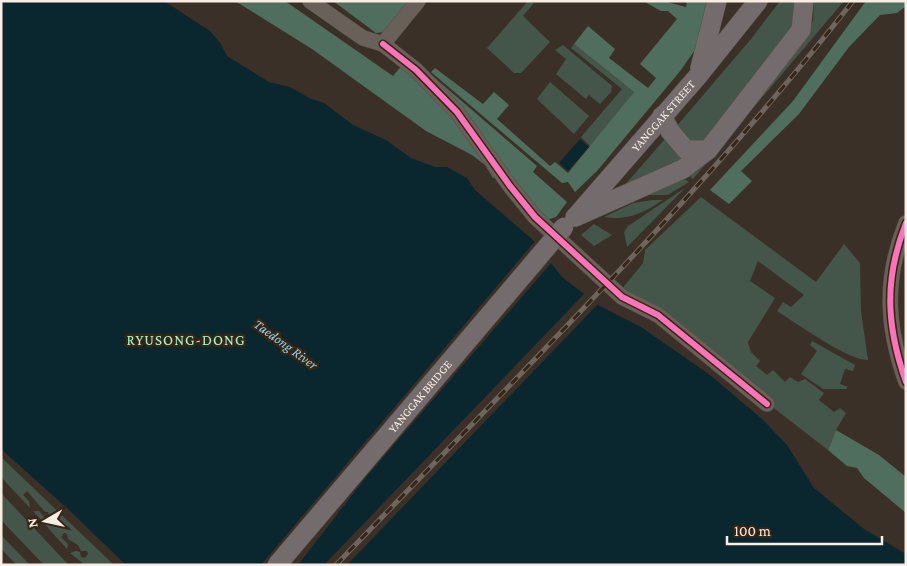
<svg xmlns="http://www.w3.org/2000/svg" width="907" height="566" font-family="'Crimson Pro',serif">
  <rect width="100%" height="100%" fill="#3b3027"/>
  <g fill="#44554a">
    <path d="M528,1L534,3L523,16L550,42L521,73H514L487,48Z"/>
    <path d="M780,1H795L794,24L703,143H691L675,128L751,39Z"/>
    <path d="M814,1H844L693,179L686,173L808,35L813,20Z"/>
    <path d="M574,44L634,92L591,147L581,137L622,89L571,48Z"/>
    <path d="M563,45L612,86L611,92L600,104L589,95L586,99L556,74L566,59L555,50Z"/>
    <path d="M550,82L589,116L574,134L537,99Z"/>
    <path d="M665,139L683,153L684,161L617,194Z"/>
    <path d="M681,177L689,182L668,195H644Z"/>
    <path d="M685,188L635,239L627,247L624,232L628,226Z"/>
    <path d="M701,197L816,282L844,244L860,263L861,311L868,360C849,361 796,323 777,311L783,302L791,307L804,295L758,261L750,281L775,298L748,342L751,352L760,361L756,366L767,375L773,370L785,382L790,377L798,382L805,379L824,393L819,400L834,412L840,408L846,413L836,430L828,450L621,290L643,263L645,250Z"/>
    <path d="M652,200H663C644,213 626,221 604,217L633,203Z"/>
    <path d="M594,224L612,235L594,246L581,235Z"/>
    <path d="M812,341L855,365L853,371L845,369L840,384L848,387L846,389H823L801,374L817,351L810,345Z"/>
    <path d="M1,459H3L114,565H85L70,553L76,551L80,552L81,557L85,558L88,554L87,551H81L78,545L68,539L67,534L64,533L61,537L68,544L67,549L33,511H39L46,519L50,516L48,512H45L27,491L23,495L29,501L30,508L1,477Z"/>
    <path d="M1,493L62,558L69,565H44L1,520Z"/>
    <path d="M1,535L30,565H17L1,549Z"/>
  </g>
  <g fill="#4f6e5d">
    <path d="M235,1H285L393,76L403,64L469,135L499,178H493L485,165L472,155L426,131L312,49Z"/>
    <path d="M333,1H412L386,32L376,33Z"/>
    <path d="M643,1H663L686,7L687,1H709L699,44L681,70L597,171L575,192L568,182L562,183L431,72L435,68L483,104L494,92L509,105L497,119L550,166L555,162L568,173L634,92L574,44L588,26L615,49L609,58L648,88L656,78L640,64L677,19L668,11H661Z"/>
    <path d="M866,1H904L906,6L897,13L880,15L849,47L799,114L741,171L752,181L729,204L710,190L793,101Z"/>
    <path d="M428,72L537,166L533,172L567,202L556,217L547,220Z"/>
    <path d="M836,430L879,455L906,477V513L864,478L857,468L847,466L828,450Z"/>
  </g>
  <g fill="#0a262e">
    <path d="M1,1H164L210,31L221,44L227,56L269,82L290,87L309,98L324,103L353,125L386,140L411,158L435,167H447L467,178L475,190L533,240L562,277L600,306L641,327L710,375L762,419L787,445L814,488L864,529L906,554V565H126L68,509L1,449Z"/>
    <path d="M580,139L589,147L568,171L559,163Z"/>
  </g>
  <g fill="#3b3027">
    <path d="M536,240L553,261L367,476L298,565H261Z"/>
    <path d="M586,292L600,302L347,565H324Z"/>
  </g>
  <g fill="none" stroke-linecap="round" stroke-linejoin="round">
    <defs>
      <g id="minor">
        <path d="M310,1L363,38L383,44L418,1"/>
        <path d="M383,44L416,70L457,112L510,186L535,217L622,297L658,315L767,404"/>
        <path d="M906,223C884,279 886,325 906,382"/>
      </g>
      <g id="major">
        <path d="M700,68L717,1"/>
        <path d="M662,116L670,131L686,150H708"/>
        <path id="s1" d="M578,214L698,76L758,1"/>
        <path d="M575,217L683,169L708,150L801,30L804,1"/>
      </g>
    </defs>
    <use href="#minor" stroke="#594f47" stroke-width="16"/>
    <use href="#major" stroke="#594f47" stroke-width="20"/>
    <use href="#minor" stroke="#686059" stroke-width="15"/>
    <use href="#major" stroke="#746c6c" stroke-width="19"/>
    <defs>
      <path id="rail" d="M336,565C512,381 696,202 853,1"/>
    </defs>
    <use href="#rail" stroke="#6e665e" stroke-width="5"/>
    <use href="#rail" stroke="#382515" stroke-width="3" stroke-dasharray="9" stroke-linecap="butt"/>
    <defs>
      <g id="major-bridge">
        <path id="s2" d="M277,565L564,227"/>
      </g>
    </defs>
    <use href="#major-bridge" stroke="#594f47" stroke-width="20" stroke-linecap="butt"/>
    <use href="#major-bridge" stroke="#746c6c" stroke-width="19"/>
    <defs>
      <g id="cycleway">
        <path d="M383,44L416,70L457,112L510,186L535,217L622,297L658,315L767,404"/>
        <path d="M906,223C884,279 886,325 906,382"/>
      </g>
    </defs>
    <use href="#cycleway" stroke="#382515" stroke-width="9"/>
    <use href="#cycleway" stroke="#fb73b8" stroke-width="6"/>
  </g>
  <g text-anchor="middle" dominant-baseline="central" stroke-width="5" stroke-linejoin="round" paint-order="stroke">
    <g font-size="12" fill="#faede3" stroke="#382515">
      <text stroke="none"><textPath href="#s1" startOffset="130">YANGGAK STREET</textPath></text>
      <text stroke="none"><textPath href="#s2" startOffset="221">YANGGAK BRIDGE</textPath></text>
    </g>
    <g font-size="14" font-style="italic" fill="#8cd5ef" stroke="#382515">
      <text transform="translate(286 344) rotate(36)">Taedong River</text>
    </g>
    <g font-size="15" letter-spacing="1" fill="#a4f9d1" stroke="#382515">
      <text x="186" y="340">RYUSONG-DONG</text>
    </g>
  </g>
  <rect width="907" height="566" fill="none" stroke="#faede3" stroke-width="5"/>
  <g transform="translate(45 521) rotate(261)" stroke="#382515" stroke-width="4" paint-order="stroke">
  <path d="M0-4L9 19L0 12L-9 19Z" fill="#faede3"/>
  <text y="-8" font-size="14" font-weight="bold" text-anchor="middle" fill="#faede3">N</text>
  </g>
  <path d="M727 536v8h155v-8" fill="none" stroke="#faede3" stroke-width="2.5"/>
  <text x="734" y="536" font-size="15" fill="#faede3" stroke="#382515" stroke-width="4" paint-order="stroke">100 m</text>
</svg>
